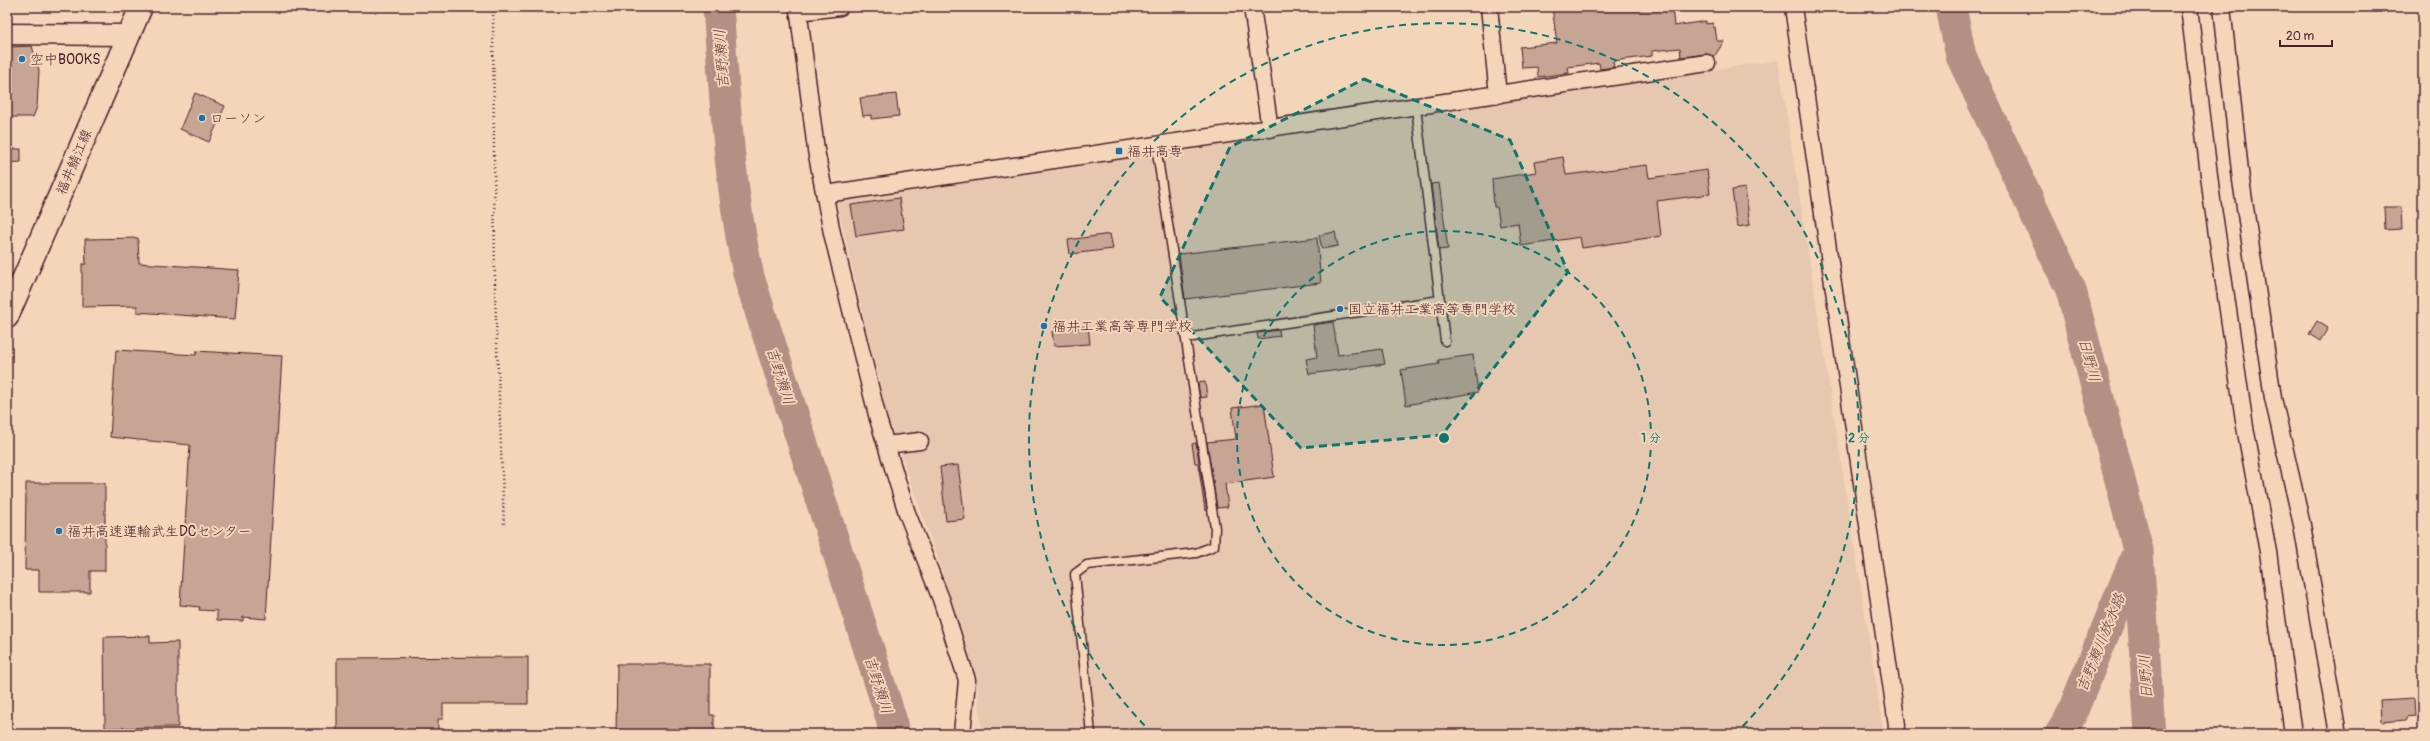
<svg xmlns="http://www.w3.org/2000/svg" width="2430" height="741" font-family="Pangolin,'Klee One',sans-serif">
  <rect width="100%" height="100%" fill="#f3d6ba"/>
  <filter id="ink" filterUnits="userSpaceOnUse"><feTurbulence type="fractalNoise" baseFrequency=".025" numOctaves="2"/><feDisplacementMap in="SourceGraphic" scale="8" xChannelSelector="R" yChannelSelector="G"/><feConvolveMatrix kernelMatrix="1 2 1 2 8 2 1 2 1" color-interpolation-filters="sRGB"/></filter>
  <g filter="url(#ink)">
    <path fill="#e6c7af" d="M1778,60L1884,734H982L977,681L937,556L887,416L837,202Z"/>
    <g fill="none" stroke-linecap="round" stroke-linejoin="round">
      <g stroke="#b29083" stroke-width="31">
        <path d="M718,7C725,98 729,188 749,277L891,718L894,734"/>
        <path d="M1951,7L1961,56L2071,290L2138,550L2150,734"/>
        <path d="M2060,734L2069,720L2136,556"/>
      </g>
    </g>
    <g fill="#c6a594" stroke="#4a1f2b">
      <path d="M1552,7H1672L1674,26L1706,21V24L1713,23V28L1715,27L1717,41H1724L1714,57L1706,54L1681,57L1680,48L1652,51V56L1613,61L1614,67L1600,69L1599,63L1568,67L1569,73L1538,77L1537,67L1522,68L1520,47L1557,43Z"/>
      <path d="M32,46L39,70L37,107L33,117H7V47Z"/>
      <path d="M195,93L225,106L209,142L180,129Z"/>
      <path d="M896,94L899,116L871,119V115L863,116L860,98Z"/>
      <path d="M7,149H21V162L7,163Z"/>
      <path d="M1563,157L1566,175L1647,165L1649,178L1707,170L1710,194L1657,201L1661,236L1582,248L1580,237L1521,246L1518,223L1500,226L1497,207H1494L1492,179L1536,172L1534,162Z"/>
      <path d="M1439,183L1448,249L1439,250L1431,184Z"/>
      <path d="M1745,188L1750,225L1737,227L1732,190Z"/>
      <path d="M899,198L904,229L856,236L851,205Z"/>
      <path d="M2384,207H2401L2402,229L2385,230Z"/>
      <path d="M1335,232L1338,246L1322,249L1319,235Z"/>
      <path d="M1110,234L1113,249L1070,254L1068,240Z"/>
      <path d="M138,238L139,263L239,270L235,319L137,312V306L82,307V264H86L85,239Z"/>
      <path d="M1317,238L1321,283L1185,299L1179,254Z"/>
      <path d="M2317,321L2328,328L2320,341L2309,334Z"/>
      <path d="M1333,322L1338,355L1382,349L1385,364L1309,374L1306,359L1317,357L1313,325Z"/>
      <path d="M1088,326L1090,344L1054,346L1052,331Z"/>
      <path d="M1279,330L1280,336L1258,339L1257,333Z"/>
      <path d="M116,350L196,355V351L282,356L266,619L243,617V621L217,620V611L199,610L200,607L180,605L190,445L110,437Z"/>
      <path d="M1473,355L1478,392L1406,405L1401,370L1439,364L1438,360Z"/>
      <path d="M1205,382L1207,397L1200,398L1198,383Z"/>
      <path d="M1264,404L1274,477L1225,484L1228,507L1217,508L1207,442L1236,439L1232,408Z"/>
      <path d="M1196,443L1207,510H1205L1198,463H1195L1192,444Z"/>
      <path d="M958,465L965,519L946,521L940,467Z"/>
      <path d="M26,483H105V571H90V592H39V570H25Z"/>
      <path d="M150,636V643L178,642V727L105,728L104,637Z"/>
      <path d="M528,657V704H443V719H438V734H337V658Z"/>
      <path d="M617,664H710V715H714V734H616Z"/>
      <path d="M2414,699L2415,716L2406,717V720L2381,722L2380,701Z"/>
    </g>
    <g fill="none" stroke-linecap="round" stroke-linejoin="round">
      <defs>
        <g id="service">
          <path d="M1416,108L1445,341"/>
          <path d="M1186,338L1440,300"/>
          <path d="M1091,734L1075,574L1087,565L1196,553L1214,546L1215,528L1156,146"/>
        </g>
        <g id="minor">
          <path d="M798,7L816,150L832,233L878,419L907,513L941,599L967,680L962,734"/>
          <path d="M1252,7L1270,129"/>
          <path d="M1489,7L1498,95"/>
          <path d="M1793,7L1897,725L1896,734"/>
          <path d="M2189,7L2212,200L2245,427L2268,552L2293,734"/>
          <path d="M2222,7L2241,180L2273,398L2302,525L2338,734"/>
          <path d="M798,12L840,7"/>
          <path d="M826,194L1707,63"/>
          <path d="M886,445L920,441"/>
        </g>
        <path id="tertiary" d="M7,34L128,35"/>
        <path id="secondary" d="M7,317L141,7"/>
      </defs>
      <use href="#service" stroke="#4a1f2b" stroke-width="11"/>
      <use href="#minor" stroke="#4a1f2b" stroke-width="19"/>
      <use href="#tertiary" stroke="#4a1f2b" stroke-width="23"/>
      <use href="#secondary" stroke="#4a1f2b" stroke-width="25"/>
      <path stroke="#4a1f2b" stroke-width="2.5" stroke-dasharray="1 3" stroke-linecap="butt" d="M493,7L495,293L504,524"/>
      <use href="#service" stroke="#f3d6ba" stroke-width="8"/>
      <use href="#minor" stroke="#f3d6ba" stroke-width="16"/>
      <use href="#tertiary" stroke="#f3d6ba" stroke-width="20"/>
      <use href="#secondary" stroke="#f3d6ba" stroke-width="22"/>
    </g>
  </g>
  <path fill="#0f766e" fill-opacity="0.2" stroke="#0f766e" stroke-width="3" stroke-dasharray="8 5" stroke-linejoin="round" d="M1364,79L1510,140L1568,272L1442,435L1301,448L1160,297L1230,147Z"/>
  <g fill="none" stroke="#0f766e" stroke-width="2" stroke-dasharray="7 5">
    <circle cx="1444" cy="438" r="207"/>
    <path d="M1153 734A415 415 0 1 1 1735 734"/>
  </g>
  <g fill="#1f6fb2" stroke="#f3d6ba" stroke-width="1.5">
    <circle cx="22" cy="59" r="4"/>
    <circle cx="202" cy="118" r="4"/>
    <rect x="1115" y="147" width="8" height="8" rx="2"/>
    <circle cx="1340" cy="309" r="4"/>
    <circle cx="1044" cy="326" r="4"/>
    <circle cx="59" cy="531" r="4"/>
  </g>
  <g text-anchor="middle" dominant-baseline="central" stroke-width="4" stroke-linejoin="round" paint-order="stroke">
    <g font-size="14" fill="#4a1f2b" stroke="#f3d6ba" text-anchor="start">
      <text x="30" y="59">空中BOOKS</text>
      <text x="210" y="118">ローソン</text>
      <text x="1127" y="151">福井高専</text>
      <text x="1348" y="309">国立福井工業高等専門学校</text>
      <text x="1052" y="326">福井工業高等専門学校</text>
      <text x="67" y="531">福井高速運輸武生DCセンター</text>
    </g>
    <g font-size="14" fill="#4a1f2b" stroke="#f3d6ba">
      <text transform="translate(74 162) rotate(-67)">福井鯖江線</text>
    </g>
    <g font-size="15" font-style="italic" fill="#643b41" stroke="#f3d6ba">
      <text transform="translate(722 59) rotate(-94)">吉野瀬川</text>
      <text transform="translate(2089 360) rotate(75)">日野川</text>
      <text transform="translate(780 376) rotate(72)">吉野瀬川</text>
      <text transform="translate(2101 643) rotate(-68)">吉野瀬川放水路</text>
      <text transform="translate(2146 677) rotate(-94)">日野川</text>
      <text transform="translate(878 685) rotate(72)">吉野瀬川</text>
    </g>
  </g>
  <circle cx="1444" cy="438" r="6" fill="#0f766e" stroke="#f3d6ba" stroke-width="2"/>
  <g font-size="12" text-anchor="middle" font-weight="bold" fill="#0f766e" stroke="#f3d6ba" stroke-width="4" stroke-linejoin="round" paint-order="stroke">
    <text x="1651" y="442">1 分</text>
    <text x="1859" y="442">2 分</text>
  </g>
  <rect width="2430" height="741" fill="none" stroke="#f3d6ba" stroke-width="24"/>
  <rect x="12" y="12" width="2406" height="717" fill="none" stroke="#4a1f2b" stroke-width="1.5" filter="url(#ink)"/>
  <path d="M2280 40v6h52v-6" fill="none" stroke="#4a1f2b" stroke-width="2"/>
  <text x="2286" y="40" font-size="12" fill="#4a1f2b" stroke="#f3d6ba" stroke-width="3" paint-order="stroke">20 m</text>
</svg>
